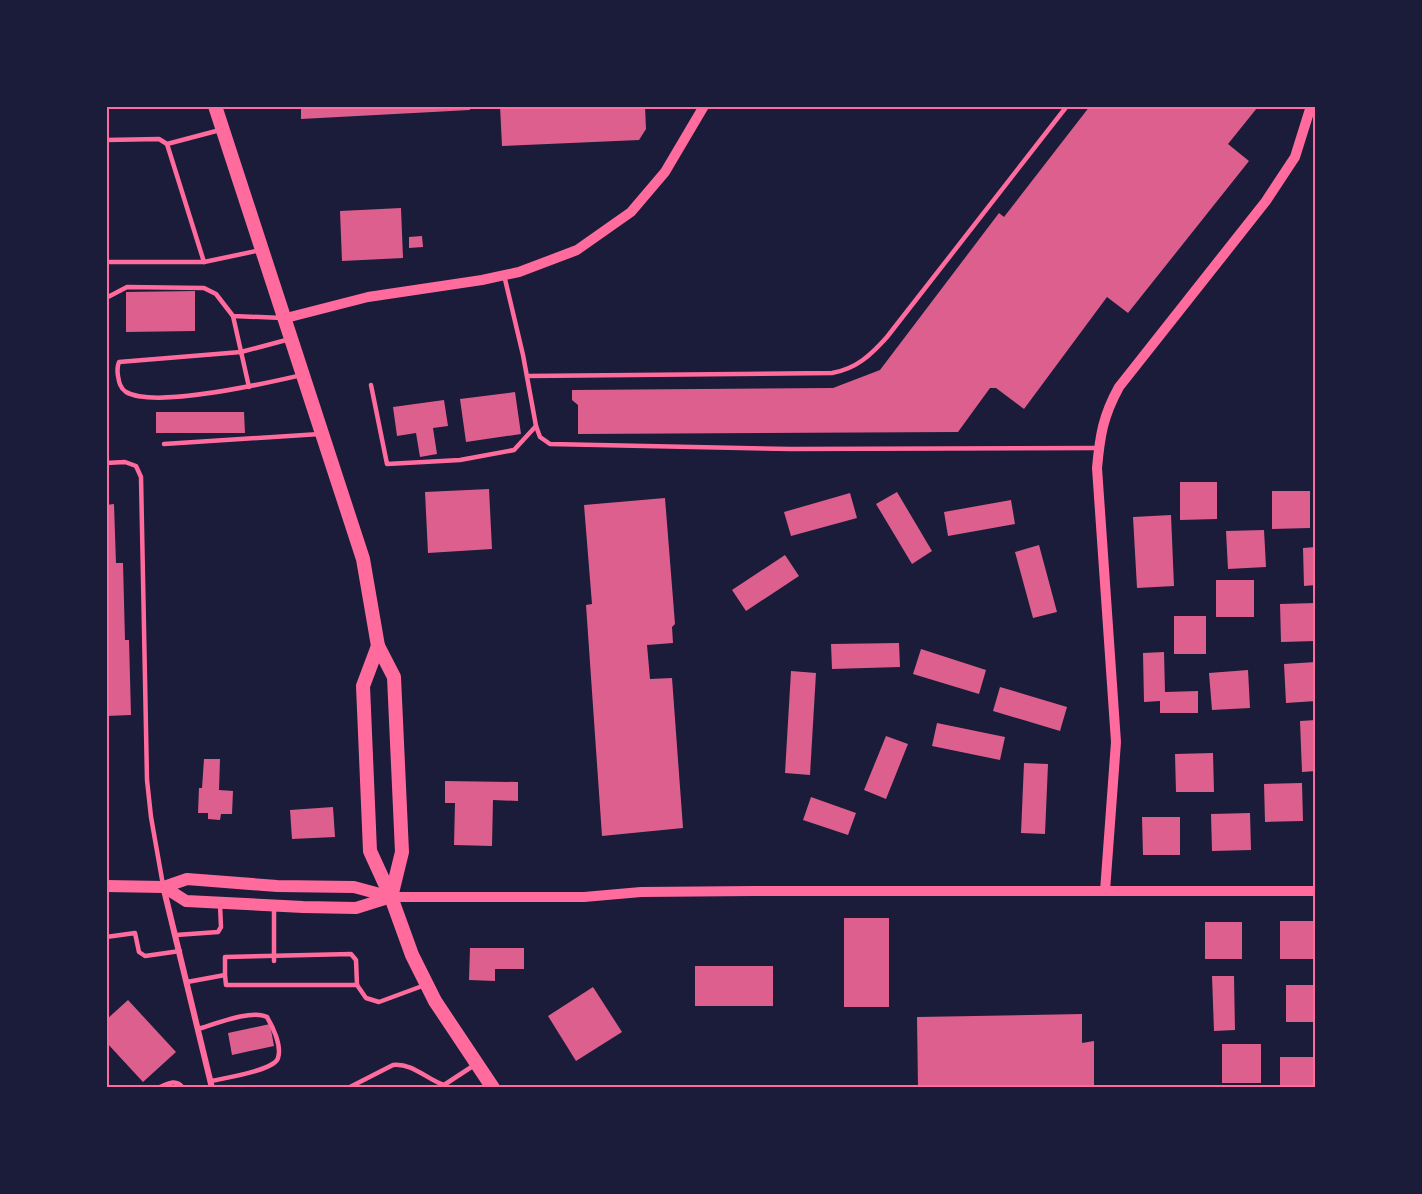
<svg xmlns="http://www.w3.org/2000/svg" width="1422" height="1194" font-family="'Work Sans',sans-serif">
  <rect width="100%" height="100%" fill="#1b1b3a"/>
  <g fill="#dd5f8e">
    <path d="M301,106H470V110L301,119Z"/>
    <path d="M500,106H645L646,129L639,140L502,146Z"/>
    <path d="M1090,106H1254L1257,108L1228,144L1249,161L1128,313L1107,297L1024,409L996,388H990L958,432L578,434V405L572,400V390L833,388L880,370L999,213L1004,217Z"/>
    <path d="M401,208L403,258L342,261L340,211Z"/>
    <path d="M422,236L423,247L409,248V237Z"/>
    <path d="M195,291V331L126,332V292Z"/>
    <path d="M515,392L521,434L466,442L460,399Z"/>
    <path d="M444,400L448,426L433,428L437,454L420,457L416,433L397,436L393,407Z"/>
    <path d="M156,412H244L245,433H156Z"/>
    <path d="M1180,482H1217V519L1180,520Z"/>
    <path d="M489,489L492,549L428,553L425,492Z"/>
    <path d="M1272,491H1310V528L1272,529Z"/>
    <path d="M897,492L932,551L912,564L876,504Z"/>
    <path d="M850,493L857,518L791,536L784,512Z"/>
    <path d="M665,498L675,624L672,627L673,643L647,645L650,679L672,678L683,828L602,836L586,605L592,604L584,505Z"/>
    <path d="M1011,500L1015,524L948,536L944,512Z"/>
    <path d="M114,504L116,563H123L125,640H129L131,715L106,716V505Z"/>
    <path d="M1171,515L1174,586L1137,588L1133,517Z"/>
    <path d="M1264,530L1266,567L1228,569L1226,531Z"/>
    <path d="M1039,545L1057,612L1033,618L1015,552Z"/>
    <path d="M1316,547V585L1304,586L1303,548Z"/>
    <path d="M785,555L799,576L746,611L732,590Z"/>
    <rect x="1216" y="580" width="38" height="37"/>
    <path d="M1316,603V641L1281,642L1280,604Z"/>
    <rect x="1174" y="616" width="32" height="38"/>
    <path d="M899,643L900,667L832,669L831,644Z"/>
    <path d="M921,649L986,670L979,694L913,674Z"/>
    <path d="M1164,652L1165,692L1198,691V713H1160V701L1144,702L1143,653Z"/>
    <path d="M1316,662V701L1286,703L1284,664Z"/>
    <path d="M1248,670L1250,708L1212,710L1209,673Z"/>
    <path d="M791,671L816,673L810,775L785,773Z"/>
    <path d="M1000,687L1067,707L1060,731L993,711Z"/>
    <path d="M1316,720V771L1302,772L1300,721Z"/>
    <path d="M937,723L1005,737L1000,760L932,746Z"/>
    <path d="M886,736L908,744L886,799L864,790Z"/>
    <path d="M1213,753L1214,792H1176L1175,754Z"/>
    <path d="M204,759H220L219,790L233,791L232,814H221L220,820L208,819V813H198L199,788H202Z"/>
    <path d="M1024,763L1048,764L1045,834L1021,833Z"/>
    <path d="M445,781L518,782V801L493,800L492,846L454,845L455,803H445Z"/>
    <path d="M1302,783L1303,821L1265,822L1264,784Z"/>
    <path d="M811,797L856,813L848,835L803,820Z"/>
    <path d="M333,807L335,837L292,839L290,810Z"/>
    <path d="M1250,813L1251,850L1212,851L1211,814Z"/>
    <path d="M1142,817H1180V855H1143Z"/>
    <rect x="844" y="918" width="45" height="89"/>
    <rect x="1280" y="921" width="36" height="38"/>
    <rect x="1205" y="922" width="37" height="37"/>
    <path d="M470,948H524V969H495V981L469,980Z"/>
    <rect x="695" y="966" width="78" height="40"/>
    <path d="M1212,976H1234L1235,1030L1214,1031Z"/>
    <rect x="1286" y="985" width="30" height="37"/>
    <path d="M593,987L622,1032L576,1061L548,1016Z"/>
    <path d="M128,1000L176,1052L143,1082L106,1042V1020Z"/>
    <path d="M1082,1014V1043L1094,1041V1088H918L917,1017Z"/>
    <path d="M270,1024L274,1046L232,1055L228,1033Z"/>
    <rect x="1222" y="1044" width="39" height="39"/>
    <rect x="1280" y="1057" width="36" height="31"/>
  </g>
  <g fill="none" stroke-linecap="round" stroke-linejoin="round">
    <g stroke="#ff6b9d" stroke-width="4.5">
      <path d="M106,140L159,139L167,144L220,130"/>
      <path d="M167,144L204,262"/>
      <path d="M106,262H204L261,250"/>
      <path d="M504,275L523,355L536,426L540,437L550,444L791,449L1098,448"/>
      <path d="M106,298L127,287L204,288L216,294L233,316L283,318"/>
      <path d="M233,316L249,387"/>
      <path d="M290,339L241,352L119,362C117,367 117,370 118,376C119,382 120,388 126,392C155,409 267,383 302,375"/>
      <path d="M527,376L832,373C856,369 871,355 887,337L1067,106"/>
      <path d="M371,385L387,464L460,460L514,450L536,426"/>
      <path d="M164,444L320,434"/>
      <path d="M106,463L125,462L136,466L141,477L147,780L151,817L163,885"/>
      <path d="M274,906V961"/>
      <path d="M176,935L218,932L221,927L220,905"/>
      <path d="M106,937L135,933L139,952L145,956L180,951"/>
      <path d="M187,982L225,975L226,985H357L356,960L351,954L225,957V975"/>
      <path d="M357,985L366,998L379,1002L425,985"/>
      <path d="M198,1029C215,1024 252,1009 267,1017C273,1027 282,1046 278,1058C274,1071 224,1078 211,1081"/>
      <path d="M158,1088C167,1084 176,1078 183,1088"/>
      <path d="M348,1088L393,1065C413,1063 426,1079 444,1085L476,1064"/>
    </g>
    <path stroke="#ff6b9d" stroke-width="6" d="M164,890L212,1088"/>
    <g stroke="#ff6b9d" stroke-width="10">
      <path d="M286,318L368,297L482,280L519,272L577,250L631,212L665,172L704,106"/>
      <path d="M1105,891L1116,742L1097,468C1100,435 1103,416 1119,387L1266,201L1295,157L1311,106"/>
      <path d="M391,897H584L641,892L754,891H1316"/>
    </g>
    <g stroke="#ff6b9d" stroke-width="12">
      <path d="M106,886L164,887L187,879L277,886L354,887L391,897"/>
      <path d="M164,887L186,901L303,907L356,908L391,897"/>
    </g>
    <g stroke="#ff6b9d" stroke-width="14">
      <path d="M215,106L363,559L378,646L394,677L402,852L391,897"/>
      <path d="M378,646L363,686L370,851L391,897L412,955L435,1001L493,1088"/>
    </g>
  </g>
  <rect width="1422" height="1194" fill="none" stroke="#1b1b3a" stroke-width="216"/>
  <rect x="108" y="108" width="1206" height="978" fill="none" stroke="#ff6b9d" stroke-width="2"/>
</svg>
